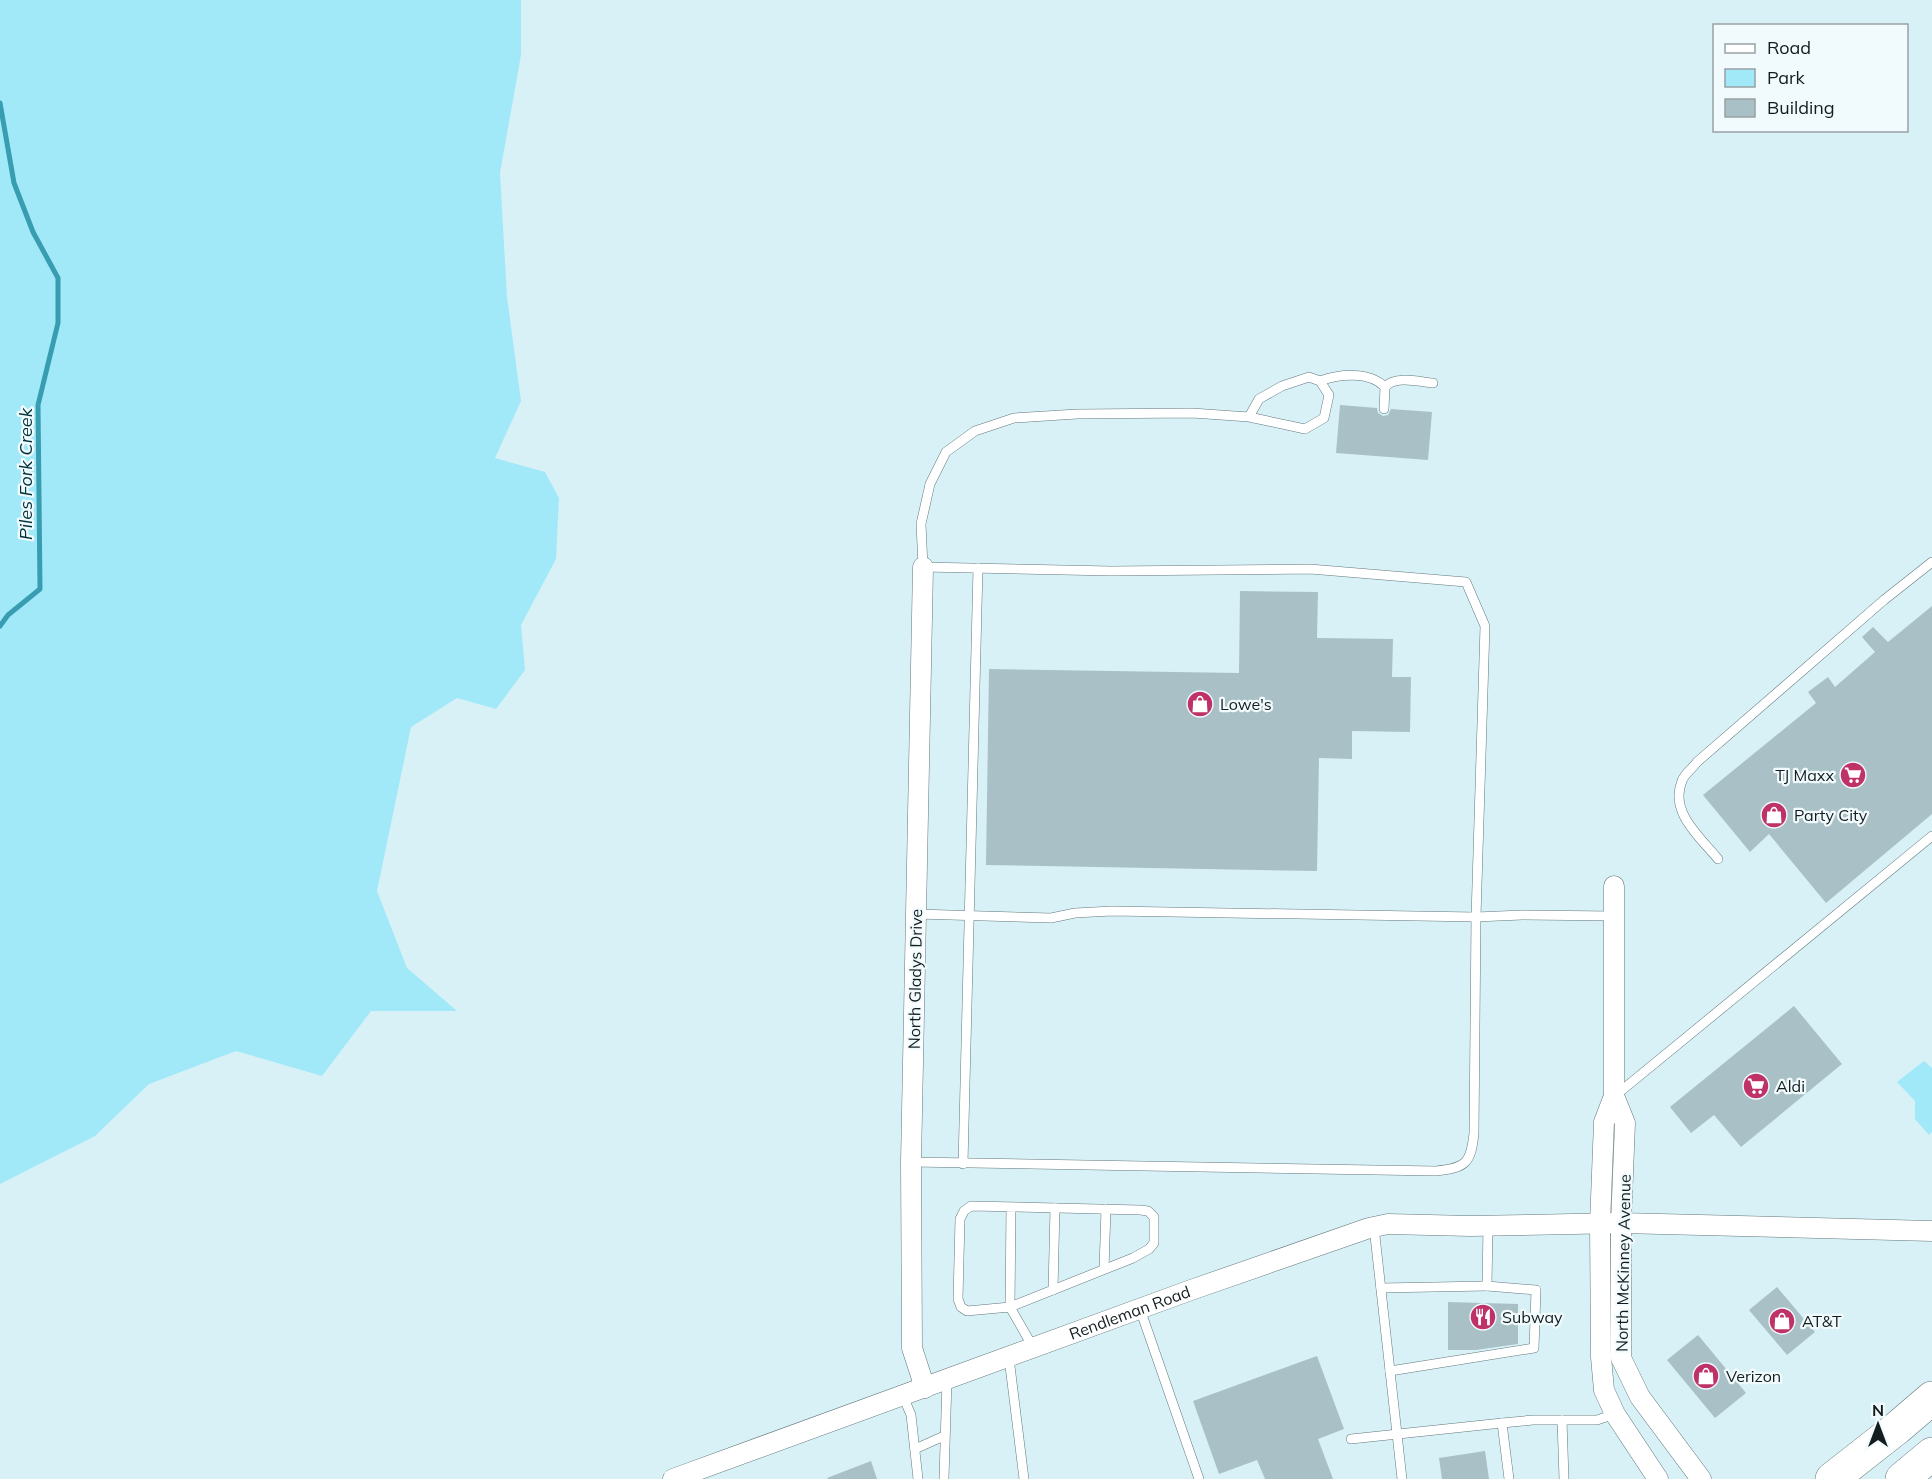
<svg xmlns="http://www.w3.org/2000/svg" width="1932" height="1479" font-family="Mulish,sans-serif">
  <rect width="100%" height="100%" fill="#d8f1f6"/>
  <g fill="#a1e9f9">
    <path d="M0,0H521V55L500,173L507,297L521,401L495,458L545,472L559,498L556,559L521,625L525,670L496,709L457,698L411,727L377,891L407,968L457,1011H371L322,1076L236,1051L149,1084L95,1136L0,1184Z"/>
    <path d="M1924,1061L1932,1068V1132L1929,1135L1915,1119V1101L1897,1082Z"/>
  </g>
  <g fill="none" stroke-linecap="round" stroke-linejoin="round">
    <path stroke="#389db0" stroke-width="5" d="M0,103L14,183L33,232L58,278V323L38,405L40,589L8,615L0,626"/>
  </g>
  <g fill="#a9c1c6">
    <path d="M1340,405L1377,408L1378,413L1383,416L1388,415L1391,409L1432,412L1428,460L1336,453Z"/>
    <path d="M1240,591L1318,592L1317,638L1393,639L1392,677H1411L1410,732L1352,731V759L1319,758L1317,871L986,865L989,669L1239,673Z"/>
    <path d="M1932,606V814L1826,903L1769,834L1750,852L1703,795L1816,703L1808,692L1828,677L1835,687L1875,652L1862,637L1873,627L1888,642Z"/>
    <path d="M1794,1006L1842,1064L1741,1147L1714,1115L1691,1133L1670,1107Z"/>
    <path d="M1777,1287L1815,1332L1787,1355L1749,1310Z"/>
    <path d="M1448,1302L1518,1304V1344L1476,1350H1448Z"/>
    <path d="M1698,1335L1746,1393L1715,1418L1667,1360Z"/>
    <path d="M1317,1356L1344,1429L1318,1439L1333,1479H1265L1257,1460L1219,1474L1193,1401Z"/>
    <path d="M1485,1451L1489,1479H1442L1439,1458Z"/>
    <path d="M871,1461L877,1479H828L827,1478Z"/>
  </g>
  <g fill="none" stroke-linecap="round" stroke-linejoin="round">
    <defs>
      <g id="lane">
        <path d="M1320,381C1340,374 1369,371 1385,387L1384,409"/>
        <path d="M1385,387C1395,375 1420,382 1433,383"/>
        <path d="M1718,859C1700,837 1669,812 1682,781C1684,774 1693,768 1697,762L1884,600L1932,562"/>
        <path d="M916,914L1051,918L1075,913L1112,911L1476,917L1522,915L1614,916"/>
        <path d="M1616,1095L1932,836"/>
        <path d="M911,1162L1436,1171C1466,1168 1471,1163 1474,1133L1476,917L1485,626L1466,582L1310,569L1111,571L923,567L921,524L930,484L946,452L975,431L1014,418L1077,414L1192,413L1249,417L1305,429L1324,418L1329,395L1320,381L1309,377L1282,386L1259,399L1249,417"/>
        <path d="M963,1164L978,568"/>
        <path d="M1011,1207L1010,1307L1133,1258L1149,1249L1154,1243V1217L1148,1211L1140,1210L971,1206L964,1211L960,1219L958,1299L961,1307L967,1311L1010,1307L1034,1349"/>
        <path d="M1374,1227L1402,1479"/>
        <path d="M1104,1269L1106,1209"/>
        <path d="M1381,1288L1487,1286"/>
        <path d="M1053,1290L1055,1208"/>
        <path d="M1140,1309L1199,1479"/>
        <path d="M1009,1358L1024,1479"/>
        <path d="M1390,1371L1534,1348L1536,1290L1487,1286L1488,1226"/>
        <path d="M903,1396L911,1415L918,1479"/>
        <path d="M1562,1420L1564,1479"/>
        <path d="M1351,1439L1502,1423"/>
        <path d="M915,1449L944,1436"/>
        <path d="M944,1478L947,1380"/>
        <path d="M1509,1479L1502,1423L1533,1420H1597L1615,1414"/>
      </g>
      <g id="street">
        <path d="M923,567L911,1162L912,1348L925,1388"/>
        <path d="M1614,886V1096L1604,1122L1600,1224L1601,1357L1604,1390L1615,1414L1658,1479"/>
        <path d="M1614,1096L1625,1123L1621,1223V1358L1640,1397L1701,1479"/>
        <path id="s1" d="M673,1479L1191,1290L1369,1228L1388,1224L1470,1226L1621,1223L1932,1231"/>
      </g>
      <g id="highway">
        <path d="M1832,1479L1897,1428L1932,1398"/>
        <path d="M1902,1479L1932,1454"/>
      </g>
    </defs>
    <use href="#lane" stroke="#62787d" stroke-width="10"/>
    <use href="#street" stroke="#62787d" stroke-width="21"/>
    <use href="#highway" stroke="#62787d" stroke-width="34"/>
    <use href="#lane" stroke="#fff" stroke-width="9"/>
    <use href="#street" stroke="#fff" stroke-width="20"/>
    <use href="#highway" stroke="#fff" stroke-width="33"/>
  </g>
  <defs>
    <symbol id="shop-disc" viewBox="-11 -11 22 22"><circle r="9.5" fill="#be3267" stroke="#f1fbfd"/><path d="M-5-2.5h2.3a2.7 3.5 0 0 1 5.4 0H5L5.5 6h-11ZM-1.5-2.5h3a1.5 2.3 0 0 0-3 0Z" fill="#fff"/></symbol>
    <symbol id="supermarket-disc" viewBox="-11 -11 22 22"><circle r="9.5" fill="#be3267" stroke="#f1fbfd"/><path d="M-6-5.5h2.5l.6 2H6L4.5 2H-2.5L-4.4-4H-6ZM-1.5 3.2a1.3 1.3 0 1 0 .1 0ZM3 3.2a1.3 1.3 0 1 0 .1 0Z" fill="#fff"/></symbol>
    <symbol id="restaurant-disc" viewBox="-11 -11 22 22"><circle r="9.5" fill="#be3267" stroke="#f1fbfd"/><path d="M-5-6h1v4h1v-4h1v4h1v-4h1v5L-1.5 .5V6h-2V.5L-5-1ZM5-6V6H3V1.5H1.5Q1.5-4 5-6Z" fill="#fff"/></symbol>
  </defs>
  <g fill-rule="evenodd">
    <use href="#shop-disc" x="1185" y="689" width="30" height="30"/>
    <use href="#supermarket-disc" x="1838" y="760" width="30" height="30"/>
    <use href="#shop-disc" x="1759" y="800" width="30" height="30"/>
    <use href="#supermarket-disc" x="1741" y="1071" width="30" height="30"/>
    <use href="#restaurant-disc" x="1468" y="1302" width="30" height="30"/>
    <use href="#shop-disc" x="1767" y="1306" width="30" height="30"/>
    <use href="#shop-disc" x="1691" y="1361" width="30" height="30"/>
  </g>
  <g text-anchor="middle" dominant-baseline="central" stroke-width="4.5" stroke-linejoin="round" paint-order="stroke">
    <g font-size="16" fill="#131c1e" stroke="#f1fbfd" text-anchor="start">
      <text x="1220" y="704">Lowe's</text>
      <text x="1834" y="775" text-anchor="end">TJ Maxx</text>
      <text x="1794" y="815">Party City</text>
      <text x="1776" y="1086">Aldi</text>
      <text x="1502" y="1317">Subway</text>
      <text x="1802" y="1321">AT&amp;T</text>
      <text x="1726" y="1376">Verizon</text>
    </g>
    <g font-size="16" fill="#131c1e" stroke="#f1fbfd">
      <text transform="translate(915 979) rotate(-89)">North Gladys Drive</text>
      <text transform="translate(1623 1263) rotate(-89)">North McKinney Avenue</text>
      <text stroke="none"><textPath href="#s1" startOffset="486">Rendleman Road</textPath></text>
    </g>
    <g font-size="18" font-style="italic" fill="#02323b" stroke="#f1fbfd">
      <text transform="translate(25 474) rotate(-90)">Piles Fork Creek</text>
    </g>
  </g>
  <rect x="1713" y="24" width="195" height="108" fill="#f1fbfd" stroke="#98a2a4" stroke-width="1.5"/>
  <rect x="1725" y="44" width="30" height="9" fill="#ffffff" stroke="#98a2a4" stroke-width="1.5"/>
  <text x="1767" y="54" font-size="18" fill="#131c1e">Road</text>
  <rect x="1725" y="69" width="30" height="18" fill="#a1e9f9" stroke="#98a2a4" stroke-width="1.5"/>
  <text x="1767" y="84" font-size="18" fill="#131c1e">Park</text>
  <rect x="1725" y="99" width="30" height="18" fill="#a9c1c6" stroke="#98a2a4" stroke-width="1.5"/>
  <text x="1767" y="114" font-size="18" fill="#131c1e">Building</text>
  <g transform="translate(1878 1425)" stroke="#f1fbfd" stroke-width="4.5" paint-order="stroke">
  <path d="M0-4.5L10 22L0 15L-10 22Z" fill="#131c1e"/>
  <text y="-9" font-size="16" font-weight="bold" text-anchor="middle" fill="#131c1e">N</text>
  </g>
</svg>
